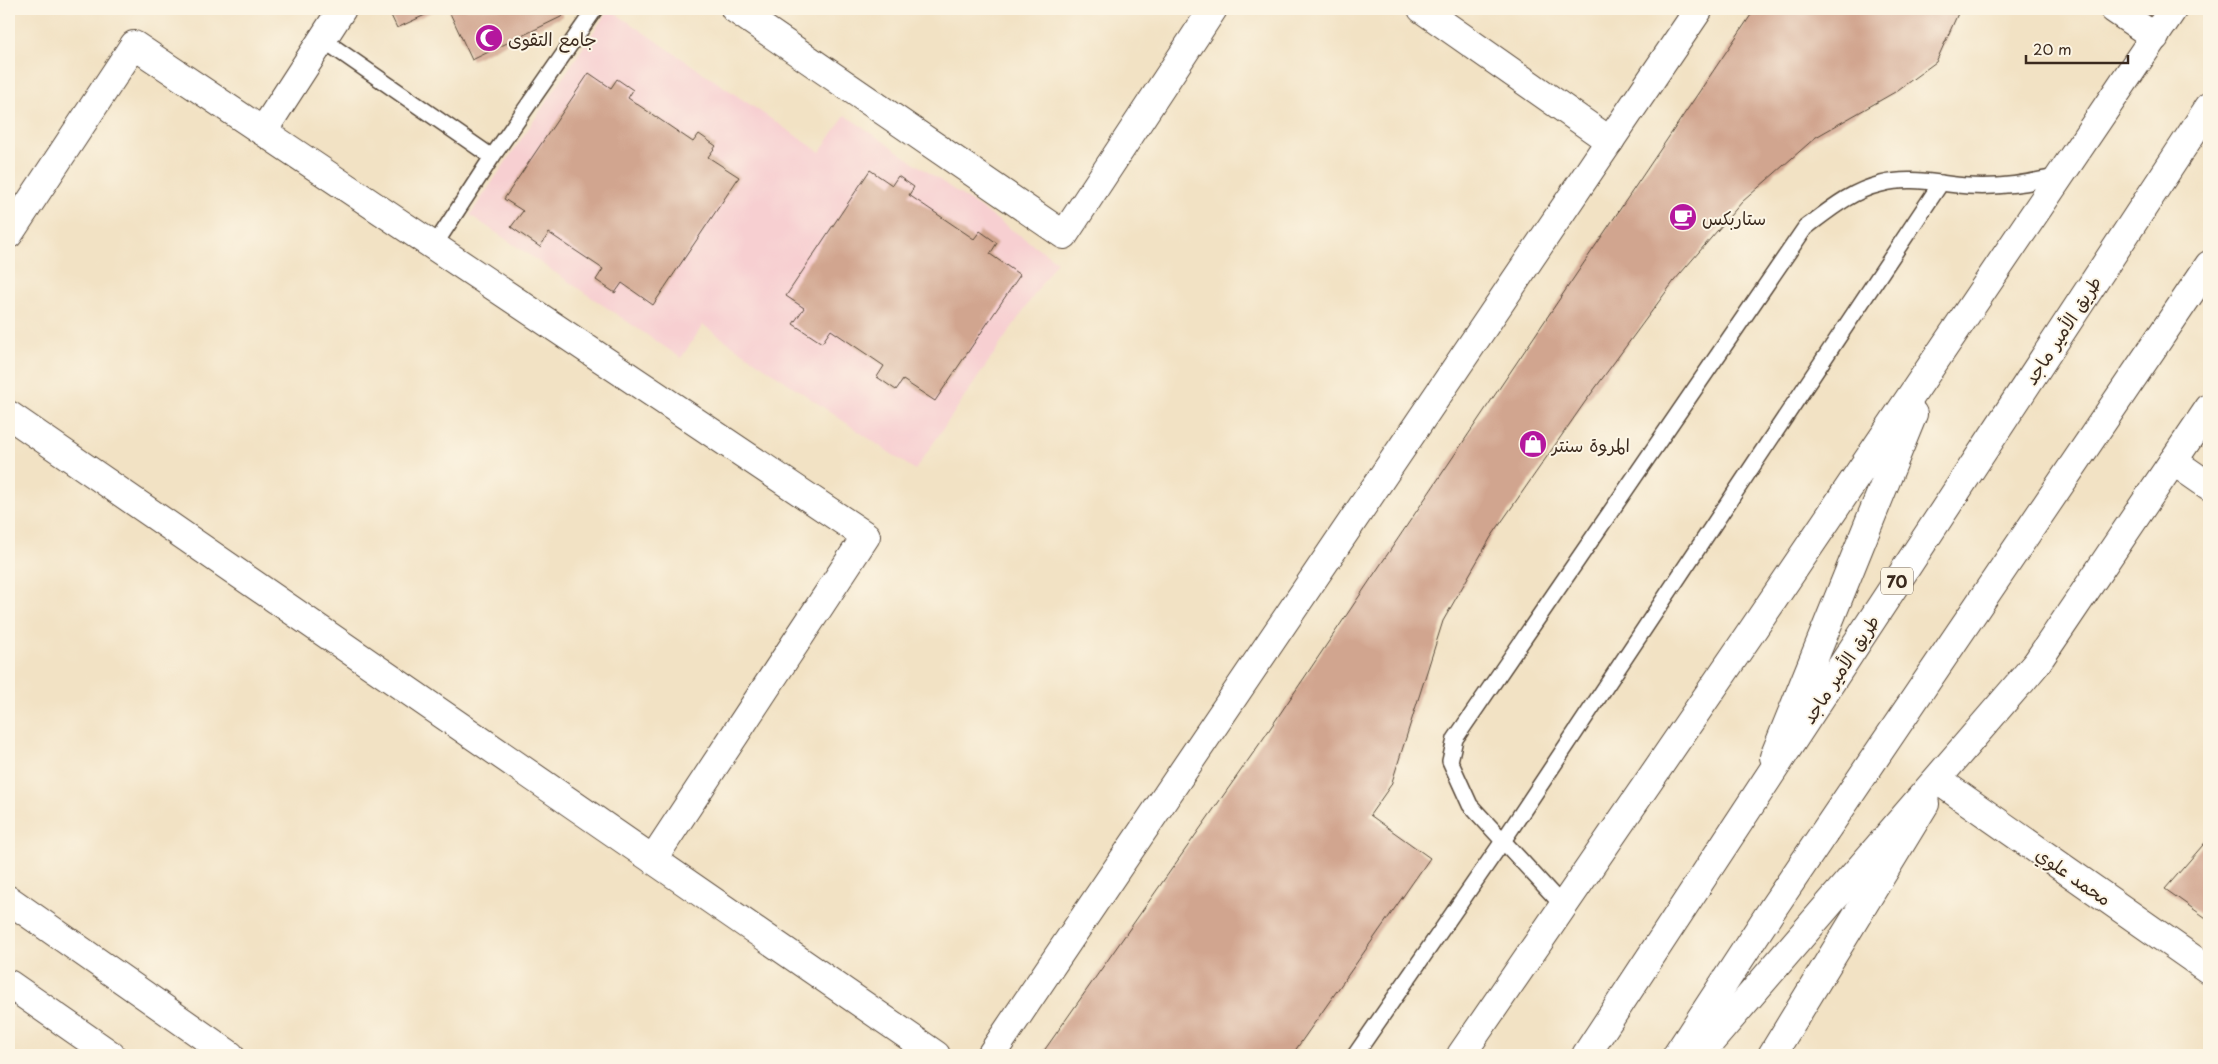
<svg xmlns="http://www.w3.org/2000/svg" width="2218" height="1064" font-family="'Playpen Sans','Playpen Sans Arabic',sans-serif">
  <rect width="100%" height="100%" fill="#fcf5e5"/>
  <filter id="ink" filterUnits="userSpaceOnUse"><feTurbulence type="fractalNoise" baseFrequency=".02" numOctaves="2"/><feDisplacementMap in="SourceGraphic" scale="10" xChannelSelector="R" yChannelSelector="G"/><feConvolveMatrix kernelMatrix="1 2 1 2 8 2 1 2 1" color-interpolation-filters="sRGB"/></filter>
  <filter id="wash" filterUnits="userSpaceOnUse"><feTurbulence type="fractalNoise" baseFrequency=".0096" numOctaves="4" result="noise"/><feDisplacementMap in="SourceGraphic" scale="20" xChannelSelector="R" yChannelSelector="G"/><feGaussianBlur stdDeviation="1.12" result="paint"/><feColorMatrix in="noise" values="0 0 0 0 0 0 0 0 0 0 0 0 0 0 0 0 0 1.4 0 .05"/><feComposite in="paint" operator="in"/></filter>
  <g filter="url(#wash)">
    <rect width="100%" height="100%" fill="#f2e2c4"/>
    <path fill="#f7cfd1" d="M609,9L820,152L845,115L1057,261L915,470L703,325L681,358L470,215Z"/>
    <g id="blocks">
      <g fill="#d1a58f">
        <path d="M388,9H438L397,28Z"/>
        <path d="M448,9H559L563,16L472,60Z"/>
        <path d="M1755,9H1960L1936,62L1895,92L1816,137L1742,202L1674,281L1585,402L1491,537L1443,621L1391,785L1370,815L1430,858L1292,1055H1041L1263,739Z"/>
        <path d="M589,73L611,88L617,79L633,90L628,98L693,142L699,134L716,146L708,157L739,177L653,305L622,283L615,293L596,280L603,269L549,233L540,247L511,227L523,211L504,199Z"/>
        <path d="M870,170L892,185L898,176L914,187L909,195L974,239L980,231L997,243L990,254L1020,275L935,401L903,380L896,390L877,377L884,366L831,330L822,343L793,324L804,308L786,296Z"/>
        <path d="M2209,838V920L2165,889Z"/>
      </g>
    </g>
  </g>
  <g filter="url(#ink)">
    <use href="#blocks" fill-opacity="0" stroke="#564637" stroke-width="1"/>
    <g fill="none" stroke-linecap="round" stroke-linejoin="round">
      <defs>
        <g id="service">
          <path d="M322,39L492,157L434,246"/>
          <path d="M492,157L595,9"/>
          <path d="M1563,906L1470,805L1450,761L1455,739L1805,228C1829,210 1851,191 1881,184C1910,176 1938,184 1968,186C2001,188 2028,183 2059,176"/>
          <path d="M1355,1055L1503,841L1941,183"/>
        </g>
        <g id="minor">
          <path d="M735,9L1064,235L1213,9"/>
          <path d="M1422,9L1610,141"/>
          <path d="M263,131L342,9"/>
          <path d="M9,234L134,45L866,536L653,859"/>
          <path d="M9,415L936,1055"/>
          <path d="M2173,461L2209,486"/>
          <path d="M1939,781L2209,970"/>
          <path d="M991,1055L1699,9"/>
        </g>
        <g id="tertiary">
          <path d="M2114,9L2155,37"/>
          <path d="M9,900L230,1055"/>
          <path d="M9,984L111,1055"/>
        </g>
        <g id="primary">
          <path d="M2021,682L2036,664L2209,408"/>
          <path d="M1774,757L1913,414"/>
          <path d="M1461,1055L1754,628L2173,9"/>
          <path d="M1772,1055L1925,804"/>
        </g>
        <g id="trunk">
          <path d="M1586,1055L2209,107"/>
          <path d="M1677,1055L1773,908L2209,265"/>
          <path d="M1699,1055L2036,664"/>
        </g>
      </defs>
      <use href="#service" stroke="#564637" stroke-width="18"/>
      <use href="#minor" stroke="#564637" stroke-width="30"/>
      <use href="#tertiary" stroke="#564637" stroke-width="30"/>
      <use href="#primary" stroke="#564637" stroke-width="30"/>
      <use href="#trunk" stroke="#564637" stroke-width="30"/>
      <use href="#service" stroke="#fff" stroke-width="15"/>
      <use href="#minor" stroke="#fff" stroke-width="28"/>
      <use href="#tertiary" stroke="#fff" stroke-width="28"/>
      <use href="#primary" stroke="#fff" stroke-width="28"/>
      <use href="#trunk" stroke="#fff" stroke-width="28"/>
    </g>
  </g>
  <defs>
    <symbol id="mosque-disc" viewBox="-11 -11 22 22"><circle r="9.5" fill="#b5179e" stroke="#fcf5e5"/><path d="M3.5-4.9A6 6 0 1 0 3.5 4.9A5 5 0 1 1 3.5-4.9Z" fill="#fff"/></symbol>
    <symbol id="cafe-disc" viewBox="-11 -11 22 22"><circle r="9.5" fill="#b5179e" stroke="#fcf5e5"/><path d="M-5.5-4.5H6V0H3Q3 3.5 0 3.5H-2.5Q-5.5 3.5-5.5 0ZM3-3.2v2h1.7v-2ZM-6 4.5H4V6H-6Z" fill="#fff"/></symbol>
    <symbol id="shop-disc" viewBox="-11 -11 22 22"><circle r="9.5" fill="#b5179e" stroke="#fcf5e5"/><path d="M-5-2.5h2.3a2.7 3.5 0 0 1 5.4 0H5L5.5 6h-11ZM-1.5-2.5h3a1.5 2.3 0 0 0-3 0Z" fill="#fff"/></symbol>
  </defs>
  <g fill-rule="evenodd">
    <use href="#mosque-disc" x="473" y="22" width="32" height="32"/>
    <use href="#cafe-disc" x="1667" y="201" width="32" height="32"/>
    <use href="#shop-disc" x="1517" y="428" width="32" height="32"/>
  </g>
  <g text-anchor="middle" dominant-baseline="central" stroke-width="4" stroke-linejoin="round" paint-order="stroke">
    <rect fill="#fcf5e5" stroke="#75675a" stroke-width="1" x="1881" y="567.5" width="32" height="27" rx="4"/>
    <g font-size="16" font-weight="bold" fill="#3b2a1e">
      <text x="1897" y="581">70</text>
    </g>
    <g font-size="18" fill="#3b2a1e" stroke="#fcf5e5" text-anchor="start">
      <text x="508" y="38">جامع التقوى</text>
      <text x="1702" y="217">ستاربكس</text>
      <text x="1552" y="444">المروة سنتر</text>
    </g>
    <g font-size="18" fill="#3b2a1e" stroke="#fcf5e5">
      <text transform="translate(2062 330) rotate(-57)">طريق الأمير ماجد</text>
      <text transform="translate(1840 669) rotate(-57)">طريق الأمير ماجد</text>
      <text transform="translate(2074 876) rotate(35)">محمد علوي</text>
    </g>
  </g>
  <rect width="2218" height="1064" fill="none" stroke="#fcf5e5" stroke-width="30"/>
  <path d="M2026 55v8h102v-8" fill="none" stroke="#3b2a1e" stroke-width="2.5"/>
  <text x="2033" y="55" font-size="15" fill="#3b2a1e" stroke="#fcf5e5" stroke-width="4" paint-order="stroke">20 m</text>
</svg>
